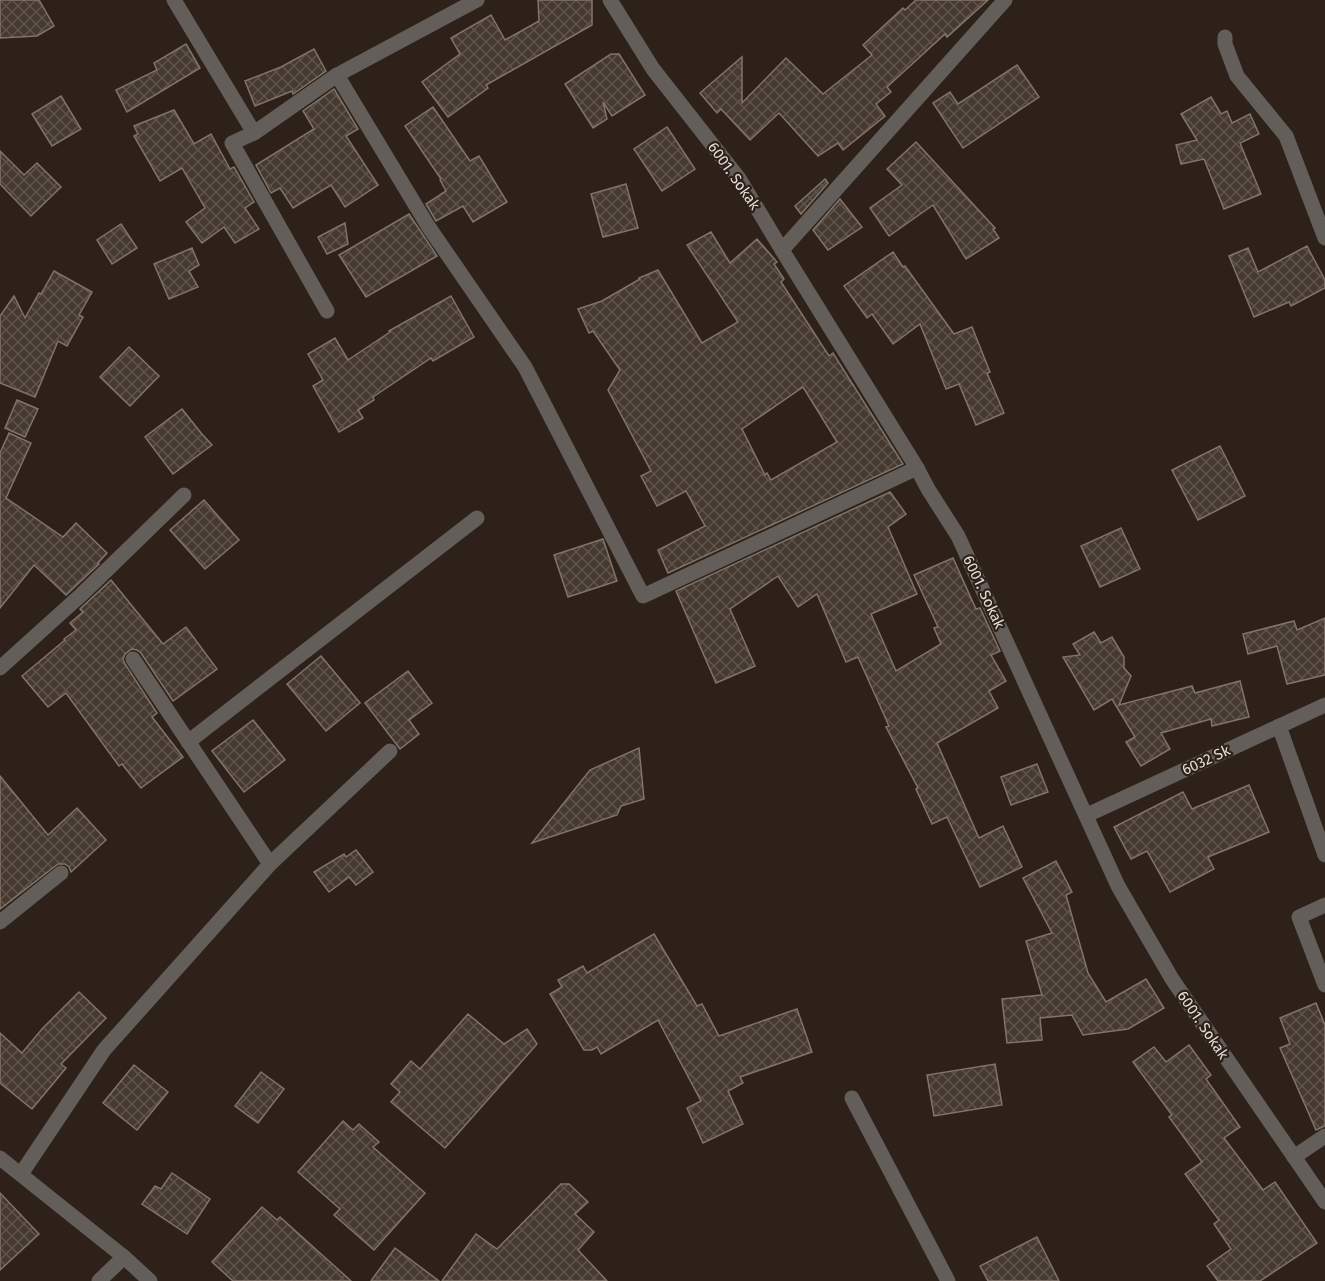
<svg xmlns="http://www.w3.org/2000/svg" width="1325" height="1281" font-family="'Fira Sans',sans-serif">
  <defs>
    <pattern id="building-cross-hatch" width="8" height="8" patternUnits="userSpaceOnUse" patternTransform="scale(1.5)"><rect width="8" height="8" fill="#453930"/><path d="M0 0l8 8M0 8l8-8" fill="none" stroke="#60554d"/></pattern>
  </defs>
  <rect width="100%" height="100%" fill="#2d2119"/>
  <g fill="url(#building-cross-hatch)" stroke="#82746a" stroke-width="1.5" fill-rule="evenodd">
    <path d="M0,0H39L54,26L37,36L0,38Z"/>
    <path d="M538,0H592V25L486,85L488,88L448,117L422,82L460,54L451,38L491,15L505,40L539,21Z"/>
    <path d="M916,0H988L947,37L945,34L887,87L891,92L876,104L885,116L843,150L838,143L818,156L779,113L750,140L721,109L717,113L700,93L742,57V103L786,58L823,94L872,55L863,45L903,8L905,10Z"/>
    <path d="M186,44L200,68L127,112L116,90L157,70L154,63Z"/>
    <path d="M314,49L326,71L293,94L292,91L255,106L245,81L281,67Z"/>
    <path d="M611,54H619L645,95L612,116L603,102L607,119L593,128L565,84Z"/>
    <path d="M1017,65L1039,97L963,148L933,103L950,92L958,104Z"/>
    <path d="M334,89L358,129L346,136L378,185L345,207L331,185L293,208L280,188L271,193L256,165L314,129L303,111Z"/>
    <path d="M61,96L81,129L52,146L32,114Z"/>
    <path d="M1211,97L1221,114L1227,111L1232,123L1250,114L1259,134L1240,143L1261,194L1224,209L1204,159L1181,164L1176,145L1197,140L1181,114Z"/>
    <path d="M433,107L470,161L479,156L507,202L473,222L463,206L436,221L426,204L446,191L440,180L441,179L405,126Z"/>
    <path d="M174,110L194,144L211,134L230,169L234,167L254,202L245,208L259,229L235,243L224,227L202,243L186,222L205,208L182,168L160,181L134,136L138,134L134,126Z"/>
    <path d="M667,127L695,169L662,191L634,149Z"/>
    <path d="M916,142L995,228L993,229L999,238L966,259L933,205L889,236L870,208L902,185L887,169Z"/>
    <path d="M0,151L24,175L37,163L61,187L31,216L0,184Z"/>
    <path d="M825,179L828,183L801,214L795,206Z"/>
    <path d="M626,184L638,228L603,237L591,194Z"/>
    <path d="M840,199L862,227L828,250L813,230Z"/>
    <path d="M409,214L437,256L366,297L339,255Z"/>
    <path d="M345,223L348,244L327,254L318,237Z"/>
    <path d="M121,224L137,248L112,264L97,240Z"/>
    <path d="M711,232L730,263L757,239L777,262L774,264L784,279L781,282L829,356L833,353L903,464L668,573L658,550L705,526L686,491L657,506L641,476L651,471L608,390L620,370L593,331L589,333L578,309L602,301L640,279L639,278L658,270L702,343L738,322L687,245ZM803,387L837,442L771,480L767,473L765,475L742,429Z"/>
    <path d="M1307,246L1325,280V288L1291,306L1289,302L1254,317L1229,256L1248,248L1258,272Z"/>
    <path d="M192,248L199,265L189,271L198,287L169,299L154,264Z"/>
    <path d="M893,252L903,267L905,266L954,334L972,327L990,372L987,373L1004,413L976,425L959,384L946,389L920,324L893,344L872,314L867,318L844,286Z"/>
    <path d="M54,271L92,292L79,315L83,317L67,346L58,341L35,397L0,383V316L14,296L25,318L39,293L41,294Z"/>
    <path d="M451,296L474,337L433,361L431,358L373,397L374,400L358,410L363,418L339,432L313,386L323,380L308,354L335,338L348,360L390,332L389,331Z"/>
    <path d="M129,347L159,376L130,406L100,377Z"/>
    <path d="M17,400L38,409L25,437L5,428Z"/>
    <path d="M182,409L201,433L212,445L173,474L145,437Z"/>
    <path d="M9,433L31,443L6,498L63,537L76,523L107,553L98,563L99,564L66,595L34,565L0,608V453Z"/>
    <path d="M1220,446L1245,496L1198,520L1172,470Z"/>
    <path d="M890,492L906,514L888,527L917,594L871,614L896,671L941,644L934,628L938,627L914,575L953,558L976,609L980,608L1000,651L991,655L1006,681L989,691L998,708L937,743L979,838L1003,826L1022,867L980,887L947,817L932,824L916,789L918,788L886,727L889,726L858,657L846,662L817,594L798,607L778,576L730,609L755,666L716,683L676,591Z"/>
    <path d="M204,500L239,540L205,569L170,530Z"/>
    <path d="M1121,528L1140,569L1100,587L1081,546Z"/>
    <path d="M603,539L617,581L568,597L554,555Z"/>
    <path d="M111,580L163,644L186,627L217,669L173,701L141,653L137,650L132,649L125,654L123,659L125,664L157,713L152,717L183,757L141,788L122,764L119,766L66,693L48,707L22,676L65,640L64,639L76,630L70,623L83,612L80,609Z"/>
    <path d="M1325,618V675L1287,684L1277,646L1248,654L1243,634L1294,621L1297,630Z"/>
    <path d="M1094,632L1101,643L1112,637L1124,657V668L1131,676L1119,705L1192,686L1195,693L1240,681L1249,717L1212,726L1211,719L1161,733L1170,749L1141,766L1126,742L1135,737L1112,699L1094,710L1063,657L1080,655L1073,644Z"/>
    <path d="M321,656L360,703L326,731L287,684Z"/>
    <path d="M408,671L432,703L409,720L419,734L400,749L365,703Z"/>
    <path d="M253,720L285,760L244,792L212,751Z"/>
    <path d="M639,748L644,799L621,806L617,815L532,843L590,770Z"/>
    <path d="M1037,764L1048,792L1011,805L1001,777Z"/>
    <path d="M0,776L48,835L77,808L106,840L71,872L69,867L65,864H58L0,909Z"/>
    <path d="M1249,785L1269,832L1208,857L1214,869L1170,892L1147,851L1131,859L1114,827L1183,792L1192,809Z"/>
    <path d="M356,850L373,872L356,885L349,877L329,892L314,872L344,854L346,857Z"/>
    <path d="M1056,861L1072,892L1066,895L1088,973L1106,1002L1146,979L1164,1008L1128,1029L1083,1035L1072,1015L1040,1018L1042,1040L1007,1043L1002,999L1042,995L1026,941L1052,933L1023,878Z"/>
    <path d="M654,934L697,1006L702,1004L719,1036L797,1009L812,1052L740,1077L743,1083L728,1091L743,1124L703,1143L687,1108L701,1101L658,1020L601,1054L597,1047L592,1050H584L550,994L562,987L558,980L583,966L587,973Z"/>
    <path d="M79,992L106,1018L61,1064L66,1068L32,1109L0,1083V1033L22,1053L42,1029Z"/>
    <path d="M1316,1003L1325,1025V1126L1316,1130L1280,1048L1290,1044L1280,1018Z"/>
    <path d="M468,1014L504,1044L527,1029L537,1044L445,1148L391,1102L400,1092L391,1084L411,1061L420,1069Z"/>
    <path d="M1189,1045L1211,1075L1206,1079L1240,1127L1224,1138L1263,1190L1275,1182L1317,1243L1260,1281H1218L1207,1266L1231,1249L1214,1224L1219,1220L1185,1174L1202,1162L1169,1117L1172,1115L1133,1062L1154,1047L1166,1062Z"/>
    <path d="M995,1064L1002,1105L934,1116L927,1075Z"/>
    <path d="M134,1065L168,1092L137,1130L103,1103Z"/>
    <path d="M261,1072L284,1089L258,1123L235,1106Z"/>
    <path d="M343,1121L353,1130L359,1124L379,1142L373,1147L425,1193L374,1250L334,1215L340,1209L298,1172Z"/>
    <path d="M172,1173L210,1199L187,1234L142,1204L155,1186L161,1189Z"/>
    <path d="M561,1184H569L588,1202L575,1214L594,1232L578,1250L607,1281H442L476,1234L497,1249Z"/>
    <path d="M0,1193L39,1234L0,1270Z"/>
    <path d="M262,1207L277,1220L280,1217L351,1281H233L212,1262Z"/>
    <path d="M1037,1237L1059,1281H988L980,1266Z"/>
    <path d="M395,1248L439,1281H371Z"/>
  </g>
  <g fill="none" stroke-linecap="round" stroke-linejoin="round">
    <g stroke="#645e5a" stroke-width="15">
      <path d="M174,0L254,133"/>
      <path d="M610,0L653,69L740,180L782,250L917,468L928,489L958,536L1118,886L1172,979L1325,1202"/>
      <path d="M1225,37V44L1237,76L1286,136L1325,238"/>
      <path d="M337,75L428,226L525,367L643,596L917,468"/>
      <path d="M782,250L1005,0"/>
      <path d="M327,311L232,143L254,133L337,75L477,0"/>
      <path d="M133,659L270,864"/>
      <path d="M0,668L82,594L184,495"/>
      <path d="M1279,726L1325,855"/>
      <path d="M188,742L477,518"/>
      <path d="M1087,815L1325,705"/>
      <path d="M1325,905L1299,917L1325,985"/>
      <path d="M0,922L61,873"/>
      <path d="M852,1098L948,1281"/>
      <path d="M1294,1157L1325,1136"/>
      <path d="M0,1158L124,1257L150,1281"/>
      <path d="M21,1174L104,1050L270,864L390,751"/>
      <path d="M99,1281L124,1257"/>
    </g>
  </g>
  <g text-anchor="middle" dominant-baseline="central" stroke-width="4.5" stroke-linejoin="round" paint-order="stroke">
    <g font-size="15" fill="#e6ded9" stroke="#2d2119">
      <text transform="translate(734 176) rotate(55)">6001. Sokak</text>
      <text transform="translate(984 592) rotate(65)">6001. Sokak</text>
      <text transform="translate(1206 760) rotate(-25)">6032 Sk</text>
      <text transform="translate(1203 1025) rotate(56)">6001. Sokak</text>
    </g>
  </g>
</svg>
